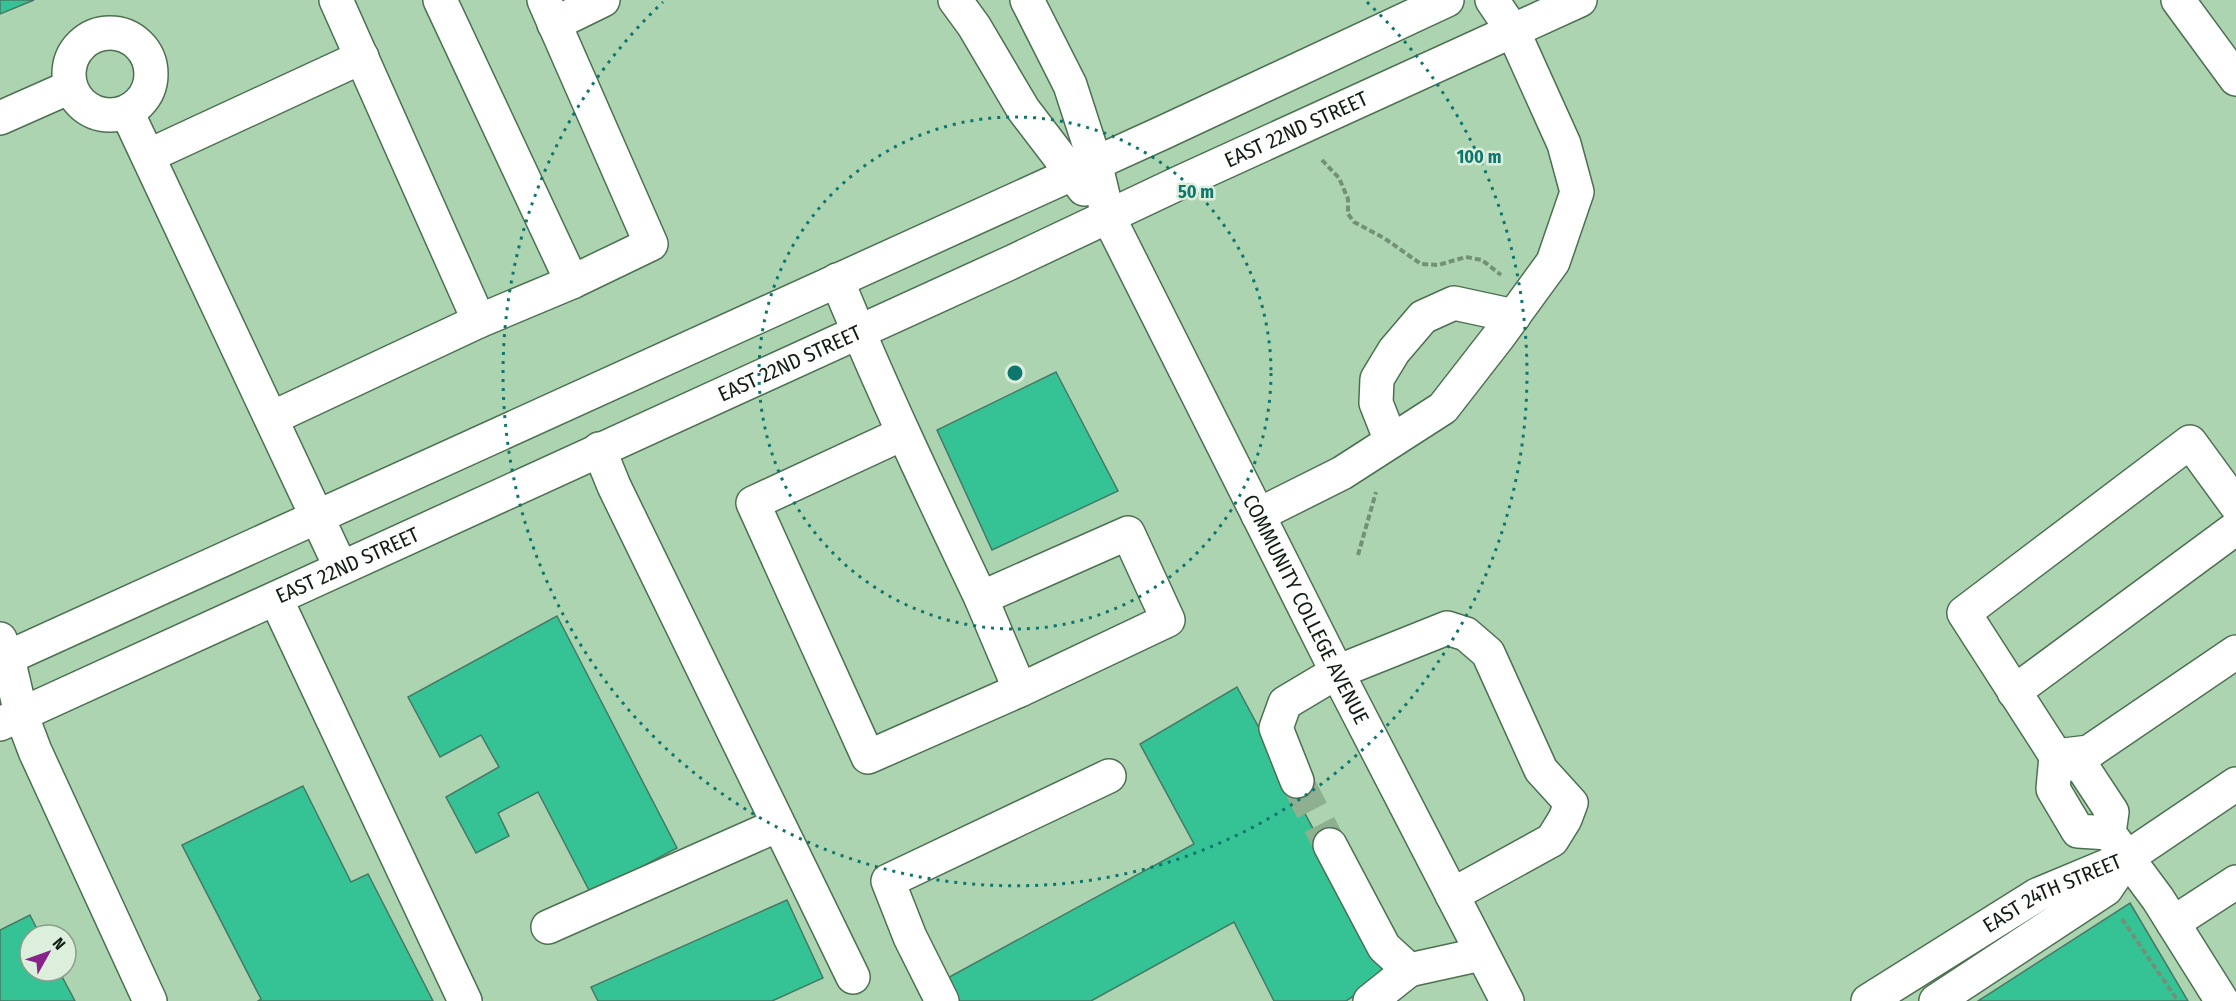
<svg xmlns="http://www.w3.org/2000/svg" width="2236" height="1001" font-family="'Fira Sans Condensed',sans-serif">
  <rect width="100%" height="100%" fill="#add4b0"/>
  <g fill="#35c396" stroke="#457965" stroke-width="1.5">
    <path d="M0,0H34L0,14Z"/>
    <path d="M1056,372L1118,491L992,550L937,430Z"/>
    <path d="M557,616L677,848L591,894L538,792L498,813L509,836L476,853L446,797L499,767L481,735L440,757L408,697Z"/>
    <path d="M1237,687L1390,972L1346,1001H1274L1234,922L1091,1001H955L942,981L1194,844L1140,744Z"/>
    <path d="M303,786L351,882L368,874L433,1001H258L261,999L182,845Z"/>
    <path d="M787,900L823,978L772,1001H598L591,987Z"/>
    <path d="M2130,903L2188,1001H1978Z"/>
    <path d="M30,915L40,935H30V971H59L75,1001H0V930Z"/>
  </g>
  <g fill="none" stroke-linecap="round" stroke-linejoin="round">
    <path stroke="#8eb090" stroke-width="33" stroke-dasharray="33 16" stroke-linecap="butt" d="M1297,781L1330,845"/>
    <defs>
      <g id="minor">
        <path d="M440,0L572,282"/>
        <path d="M955,0L974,26L1023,109L1084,189"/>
        <path id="s1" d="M1027,0L1070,85L1095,162L1108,216L1337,672L1507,1001"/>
        <path d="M2178,0L2236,79"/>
        <path d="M554,24L603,0"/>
        <circle cx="110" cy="74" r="41"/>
        <path d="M127,112L341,568"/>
        <path d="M0,118L70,87"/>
        <path d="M148,156L362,57"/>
        <path d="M837,280C881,388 931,493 981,598L1128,533L1168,620L1020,690L868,757L753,503L902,434"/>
        <path d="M479,321L572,282L651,244L544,0"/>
        <path d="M272,418L479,321L336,0"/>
        <path d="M1391,441L1376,403L1377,379L1394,351L1423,317L1454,303L1514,316"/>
        <path d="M599,449L614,486L853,977"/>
        <path d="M2236,505L2190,442L1964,613L2056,756L2089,752L2236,652"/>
        <path d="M1258,515L1342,473L1443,408L1499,336L1553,262L1577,192L1564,144L1513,31L1492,0"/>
        <path d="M981,598L1020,690"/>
        <path d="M276,599L465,1001"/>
        <path d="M0,639L8,658L21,714L35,751L150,1001"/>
        <path d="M0,661L1162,133L1447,0"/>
        <path d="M2014,692L2236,528"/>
        <path id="s2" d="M0,724L1012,262L1181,182L1580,0"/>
        <path d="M1297,781L1276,728L1285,703L1337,672L1447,628L1466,634L1488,653L1541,770L1571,803L1565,819L1552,840L1452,895"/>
        <path d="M2109,833L2078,831L2053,789L2056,756L2083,768L2112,812L2109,833L2158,899L2222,1001"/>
        <path d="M1330,845L1384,947L1409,970L1482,954"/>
        <path d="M2173,923L2236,882"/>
        <path d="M548,927L778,825"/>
        <path d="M942,1001L910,937L888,881L1109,776"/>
        <path d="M1370,1001L1409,970"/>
        <path id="s3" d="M1868,1001L2037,895L2128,857L2236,784"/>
        <path d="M1936,1001L2106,889L2125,861"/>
      </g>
    </defs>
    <use href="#minor" stroke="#4c7050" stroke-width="36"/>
    <g stroke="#739176" stroke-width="4" stroke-dasharray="6 3" stroke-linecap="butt">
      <path d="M1322,160L1339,178L1348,199V214L1354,222L1384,238L1421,264L1438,265L1466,257L1482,260L1501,275"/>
      <path d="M1358,555L1376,492"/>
      <path d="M2122,919L2178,1001"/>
    </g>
    <use href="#minor" stroke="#fff" stroke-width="33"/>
  </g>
  <g fill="none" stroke="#0f766e" stroke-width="3" stroke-dasharray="3 6">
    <circle cx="1015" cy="373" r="256"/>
    <path d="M1367 2A512 512 0 1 1 663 2"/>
  </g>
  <g text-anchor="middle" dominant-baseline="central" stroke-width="5" stroke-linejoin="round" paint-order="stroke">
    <g font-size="21" fill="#101f12" stroke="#dcefdd">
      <text stroke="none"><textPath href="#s2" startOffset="1426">EAST 22ND STREET</textPath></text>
      <text stroke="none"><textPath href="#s2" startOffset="868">EAST 22ND STREET</textPath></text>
      <text stroke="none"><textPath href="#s2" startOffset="382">EAST 22ND STREET</textPath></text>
      <text stroke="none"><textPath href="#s1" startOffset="672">COMMUNITY COLLEGE AVENUE</textPath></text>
      <text stroke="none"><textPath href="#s3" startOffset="214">EAST 24TH STREET</textPath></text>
    </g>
  </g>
  <circle cx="1015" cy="373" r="9" fill="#0f766e" stroke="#dcefdd" stroke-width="3"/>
  <g font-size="18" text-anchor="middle" font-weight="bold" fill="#0f766e" stroke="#dcefdd" stroke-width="5" stroke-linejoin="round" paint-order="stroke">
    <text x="1479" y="163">100 m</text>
    <text x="1196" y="198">50 m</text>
  </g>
  <g transform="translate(48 953) rotate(50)"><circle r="28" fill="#dcefdd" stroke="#8a9c8c" stroke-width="1.5"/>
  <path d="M0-4.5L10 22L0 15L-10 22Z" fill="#88238a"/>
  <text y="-9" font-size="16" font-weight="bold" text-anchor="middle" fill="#101f12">N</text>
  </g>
</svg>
